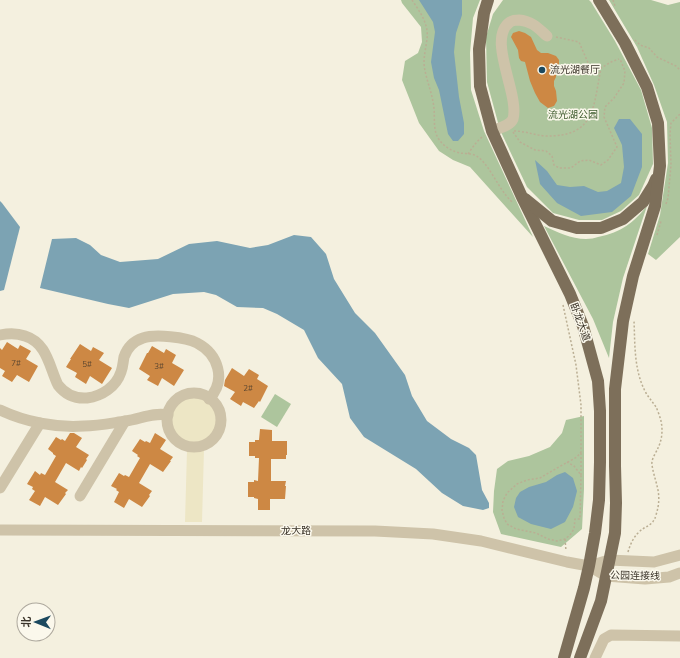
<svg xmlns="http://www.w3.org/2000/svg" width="680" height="658" font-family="'Nunito Sans','Noto Sans SC',sans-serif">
  <rect width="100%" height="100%" fill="#f4f0df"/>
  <g fill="#adc59d">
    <path d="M401,0H480L473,18L470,53L471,90L484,131L533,237L470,167L453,160L439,151L419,123L402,80L405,61L418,53L422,42L421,27L402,3Z"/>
    <path d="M503,0H589L591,2L615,41L641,90L652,128L653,164L639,195L621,211L602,220H579L553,213L527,187L500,130L487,82L486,37L493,14Z"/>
    <path d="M609,0H651L668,5L680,2V237L656,260L648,254L660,215L668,163L667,122L654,85L637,47Z"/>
    <path d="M647,206L623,278L613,322L609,358L593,319L544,226C557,232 571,239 586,239C590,239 595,238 598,237C622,232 633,223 647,206Z"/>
    <path d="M275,394L291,404L277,427L261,417Z"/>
    <path d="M584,416V489L582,529L561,547L501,534L493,512L494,491L497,469L508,461L529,456L550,447L562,433L566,420Z"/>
  </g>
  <g fill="#ede6c5">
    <circle cx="194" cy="420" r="24"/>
    <path d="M204,449L202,522H185L187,450L196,451Z"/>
  </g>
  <g fill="#7ca3b3">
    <path d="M419,0H462V15L456,33L454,52L459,97L464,123V134L458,141H453L448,134L439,90L434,78L431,62L435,32L433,22Z"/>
    <path d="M619,119H630L642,134V167L631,196L612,212L581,216L557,203L540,184L535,160L547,171L557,185L570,187L584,186L598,192L607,191L621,183L624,167L622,145L614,128Z"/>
    <path d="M0,201L2,203L20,227L4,290L0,291Z"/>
    <path d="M294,235L311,237L326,254L334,279L355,313L375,333L405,375L412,396L427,421L451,439L469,448L476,455L482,490L489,503V508L483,510L463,506L442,493L416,469L364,437L350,418L342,384L318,358L304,330L277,314L263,308L237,307L216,295L204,292L173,294L129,308L108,304L40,288L52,239L76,238L90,245L101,255L120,262L158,259L189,244L217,241L250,248L268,245Z"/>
    <path d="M565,472L573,478L577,491L573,507L565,522L551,529L531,524L518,517L514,507L516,498L520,492L529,487L546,482L557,475Z"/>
  </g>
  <g fill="#cd8844">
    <path d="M519,31L525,33L531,37L537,50L541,53H548L556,56L559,60V66L556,71V77L554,81V86L556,91L557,101L554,106L548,108L540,102L535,93L530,81L525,62L521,61L519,58L518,50L511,37L513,33Z"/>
    <path d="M7,342L18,349L20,345L31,351L26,359L38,366L29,382L17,375L12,382L2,376L5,371L0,368V348L2,350Z"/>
    <path d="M80,344L91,351L93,347L104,353L99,360L112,368L102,384L90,376L86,384L75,377L77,373L66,367L71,359H70Z"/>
    <path d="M152,346L164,353L166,349L176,355L172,363L184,370L174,386L162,378L158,386L147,380L150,376L139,369L147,353H148Z"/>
    <path d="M232,368L244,376L249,369L259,375L257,379L268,386L260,402L259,401L254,408L243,402L241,406L230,399L235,392L224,386L225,380Z"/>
    <path d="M260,429L272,430V441H287V455H286V459H271V481H286L285,486H286L285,499H270V510H258V499L254,498V497H248V482H254V480L258,481L259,458H255V456H249V442H255V440H259Z"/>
    <path d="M70,433H74L82,438L76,447L89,455L86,459L87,460L82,468L81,467L79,471L66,463L55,482L68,490L65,493L66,494L58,505L45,497L40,506L29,500L35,491L32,489L33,487L27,484L35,471L40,475L41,473L45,475L56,456L53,454V453L48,449L56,437L61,440L62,439L65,441Z"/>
    <path d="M155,433L166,440L160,449L173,457L170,461H171L163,472L150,464L139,483L152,491L149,495L150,496L142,507L129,499L124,508L114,502L119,492L116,490L117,489L111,486L119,473L124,476L125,475L129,477L140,458L137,456L138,455L132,451L140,439L145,442L146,441L150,443Z"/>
  </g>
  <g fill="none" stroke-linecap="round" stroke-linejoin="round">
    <g stroke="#baae93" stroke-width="1.5" stroke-dasharray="2 2" stroke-linecap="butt">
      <path d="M412,0C420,12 429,24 427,39C426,47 424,55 424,63C425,77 431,89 433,102C436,114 432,127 438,138C443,146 451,151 460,153C466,154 473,153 478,157C488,164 497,184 505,194C507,197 510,200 513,203"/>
      <path d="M613,0L615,6"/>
      <path d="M556,37L579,42L589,65L600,74"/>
      <path d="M635,40L640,45L649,48L657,57L676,66L680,70"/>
      <path d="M514,131C525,131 534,135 545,136C596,137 593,107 601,68L611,62L619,59"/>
      <path d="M513,132L520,142L535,150L546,151L552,156L554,165L559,168H571L580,161L589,160L601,165L608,160L617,147L604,117L605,107L614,98L624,83L625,71L620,59"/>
      <path d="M468,154C473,147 477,140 484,136"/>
      <path d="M666,204L668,198L671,165L670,134L671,123L680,114"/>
      <path d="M657,235L661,221"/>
      <path d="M563,305L576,365L581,405V452L577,457L557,468L540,478L527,480L517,484L507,493L503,501L502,510L504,518L507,524L516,529L536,533L548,539L557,541L565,539L570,535L574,529L575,519H580L581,475L574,466L567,462"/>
      <path d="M581,453V475"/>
      <path d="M565,539L566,551"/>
      <path d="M628,552C630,545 633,538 638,533C645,525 653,527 656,515C663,493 655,484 652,465C651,459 656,453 658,448C662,440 663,430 661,421C660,417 658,411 656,407C652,401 647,396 644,389C634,368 635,344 634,321"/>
    </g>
    <g stroke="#cec3a9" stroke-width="11">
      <path d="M492,131C499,128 510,126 513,119C520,94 486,39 510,22C513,20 515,20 519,20C532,21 538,28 547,36"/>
      <path d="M0,335C9,333 17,333 25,336C47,343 49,366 58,385C65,394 74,399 87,398C102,396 116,387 121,372C123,367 123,362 124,357C127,348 134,341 143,338C155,334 186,337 197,343C218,354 227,380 209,399"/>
      <circle cx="194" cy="420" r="27"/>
      <path d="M0,410C25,422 56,428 84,426C98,426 112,423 126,421C140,419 154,412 168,415"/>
      <path d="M0,488L40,423"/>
      <path d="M80,496L125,421"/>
      <path d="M0,530L375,531L433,534L481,541L567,562L589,566L606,576L645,579L669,577L680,573"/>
      <path d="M589,566L609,560L654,562L680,555"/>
      <path d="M595,658L604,639L611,635L680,636"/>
    </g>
    <g stroke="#7d6f5a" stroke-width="12">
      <path d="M488,0L484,13L479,49L480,86L492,131L522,197L570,294L583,326L598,381L600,411V462L599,500L595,533L589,566L584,588L564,658"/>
      <path d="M525,199L552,221L577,228H601L623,219L643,202L653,186L656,179"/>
      <path d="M580,658L601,601L615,533L616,503L615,466V389L623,321L633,276L655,206L660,166L658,123L647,87L625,43L599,0"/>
    </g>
  </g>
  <circle fill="#1c495f" stroke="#fbf8ec" stroke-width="1.5" cx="542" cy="70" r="4"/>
  <g text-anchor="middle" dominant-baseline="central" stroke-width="3" stroke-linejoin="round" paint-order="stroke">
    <g font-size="8" fill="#5f4830">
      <text x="16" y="363">7#</text>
      <text x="87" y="364">5#</text>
      <text x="159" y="366">3#</text>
      <text x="248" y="388">2#</text>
    </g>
    <g font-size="10" fill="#3a3329" stroke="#fbf8ec" text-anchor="start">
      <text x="550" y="70">流光湖餐厅</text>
    </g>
    <g font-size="10" fill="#3d5a2c" stroke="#fbf8ec">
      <text x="573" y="115">流光湖公园</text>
    </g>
    <g font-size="10" fill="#3a3329" stroke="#fbf8ec">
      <text transform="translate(580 322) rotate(70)">卧龙大道</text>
      <text x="296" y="531">龙大路</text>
      <text transform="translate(635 576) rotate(1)">公园连接线</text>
    </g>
  </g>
  <g transform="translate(36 622) rotate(271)"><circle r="19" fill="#fbf8ec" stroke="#aea99e"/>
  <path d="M0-3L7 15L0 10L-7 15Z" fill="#1c495f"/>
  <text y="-6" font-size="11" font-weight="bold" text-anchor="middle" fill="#3a3329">北</text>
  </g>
</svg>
